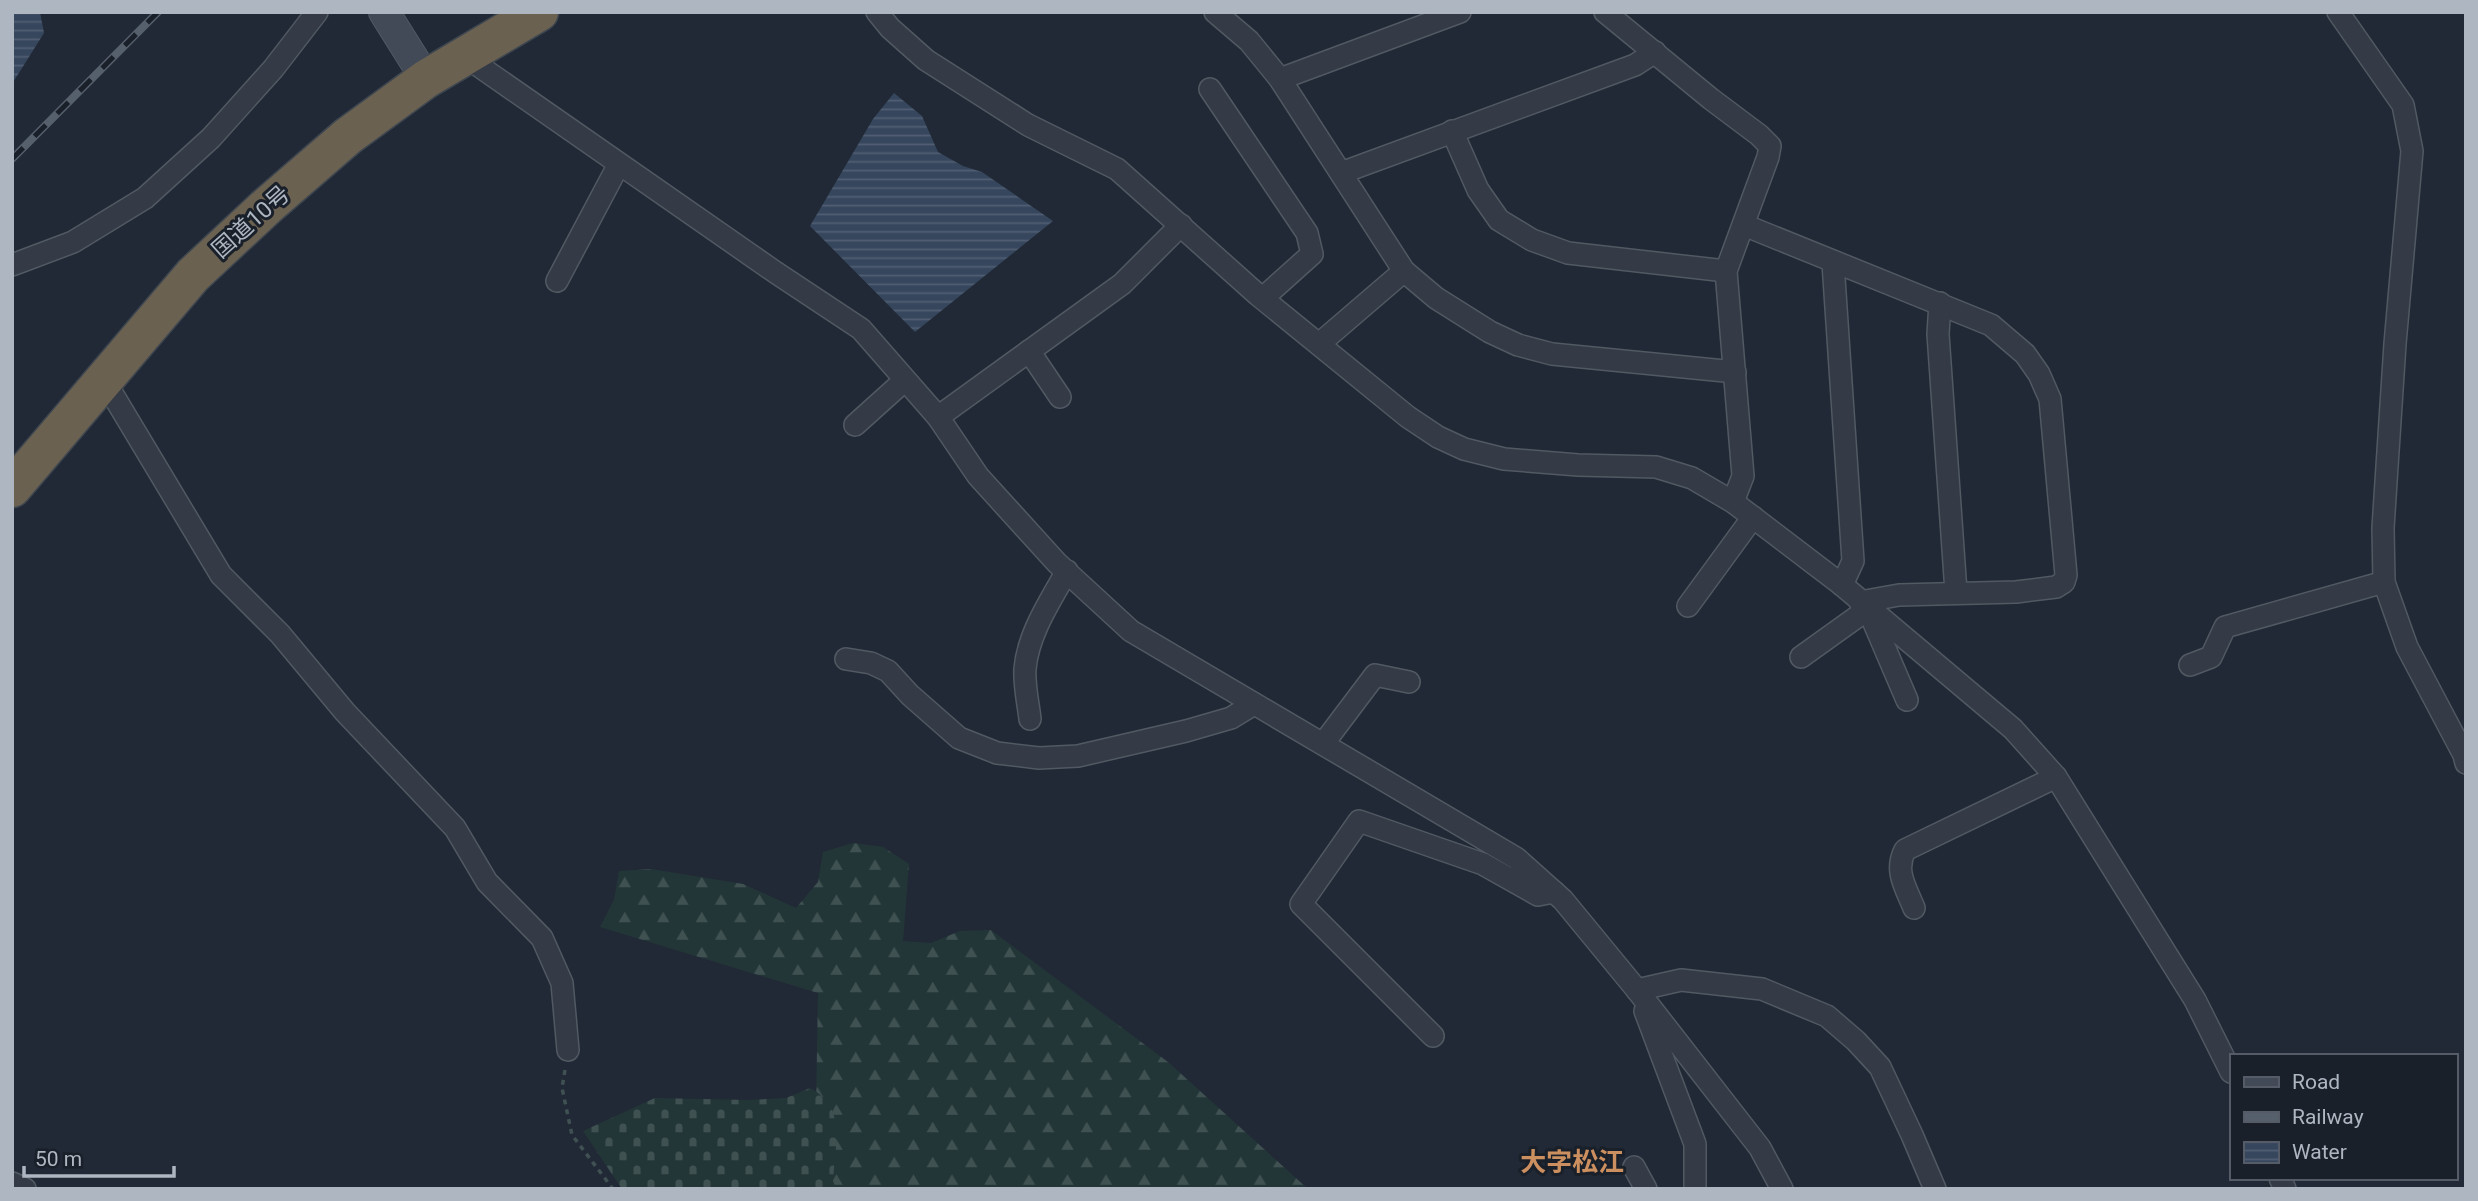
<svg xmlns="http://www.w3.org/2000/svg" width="2478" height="1201" font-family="Roboto,'Noto Sans JP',sans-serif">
  <defs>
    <pattern id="forest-firs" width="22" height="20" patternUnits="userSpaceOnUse" patternTransform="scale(1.75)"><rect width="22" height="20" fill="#233637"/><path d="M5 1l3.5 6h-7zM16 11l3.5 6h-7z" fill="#405152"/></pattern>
    <pattern id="cemetery-stones" width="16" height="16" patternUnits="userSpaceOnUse" patternTransform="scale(1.75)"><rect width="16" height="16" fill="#233637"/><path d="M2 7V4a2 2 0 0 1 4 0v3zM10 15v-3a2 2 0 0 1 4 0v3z" fill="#405152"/></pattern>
    <pattern id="water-rules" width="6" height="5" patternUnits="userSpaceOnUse" patternTransform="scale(1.75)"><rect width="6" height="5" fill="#36465d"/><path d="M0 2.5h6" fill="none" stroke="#515e73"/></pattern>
  </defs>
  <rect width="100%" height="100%" fill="#202935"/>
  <path fill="url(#forest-firs)" d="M853,843L883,847L909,864L903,941L931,943L960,931L991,930L1168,1062L1308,1189H819L816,1107L818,993L600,927L614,900L619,871L651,869L743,884L796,908L818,882L823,852Z"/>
  <path fill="url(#cemetery-stones)" d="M810,1088C847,1108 835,1144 833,1181L836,1189H622L583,1131L655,1098L747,1100L786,1098Z"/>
  <g fill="url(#water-rules)">
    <path d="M12,12H40L44,33L12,84Z"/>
    <path d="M894,93L922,116L938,152L963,166L982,172L1053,221L915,332L810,226L873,119Z"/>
  </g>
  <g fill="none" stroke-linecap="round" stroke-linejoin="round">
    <defs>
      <g id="street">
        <path d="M877,12L890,28L926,60L1028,125L1117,169L1258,295L1408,417L1438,437L1464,449L1504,459L1578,465L1656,467L1692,478L1733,502L1842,585L2013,729L2056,777L2195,1000L2231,1072"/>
        <path d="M1215,12L1249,41L1280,79L1404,271L1436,298L1490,332L1518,345L1552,354L1735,372"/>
        <path d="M1605,12L1711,99L1759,135L1770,146L1768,157L1726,271L1743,476L1733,502"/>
        <path d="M2338,12L2403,105L2412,151L2395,344L2383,528L2384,582L2407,647L2464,755L2466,763"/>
        <path d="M466,57L775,272L861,329L938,417L978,476L1057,563L1131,631L1516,858L1563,900L1637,990L1760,1148L1782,1189"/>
        <path d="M1280,79L1460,12"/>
        <path d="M1210,89L1307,233L1312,254L1263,298"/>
        <path d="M1452,131L1478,190L1499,220L1532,240L1568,253L1726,271"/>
        <path d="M1341,173L1635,65L1655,52"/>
        <path d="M1744,225L1991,325L2025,354L2039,374L2050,399L2066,575L2064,582L2056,587L2016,592L1899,595L1860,602"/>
        <path d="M1833,263L1853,561L1842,585"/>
        <path d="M12,265L73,242L145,198L211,138L273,69L317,12"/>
        <path d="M557,281L619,164"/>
        <path d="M1940,303L1938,334L1956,592"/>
        <path d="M1319,344L1404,271"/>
        <path d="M1029,351L1060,397"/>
        <path d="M104,380L221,575L280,634L345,712L455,828L487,882L542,938L562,983L568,1050"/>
        <path d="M938,417L1122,284L1181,225"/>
        <path d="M855,425L905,380"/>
        <path d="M1688,606L1753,517"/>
        <path d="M1801,657L1868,609L1907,700"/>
        <path d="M846,659L871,663L888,671L910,695L959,738L997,753L1039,758L1078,756L1186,731L1231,718L1254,704"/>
        <path d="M2190,665L2211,657L2225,627L2384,582"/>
        <path d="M1030,719C1028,702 1024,685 1025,669C1028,634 1050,601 1067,571"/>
        <path d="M1323,744L1375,675L1409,682"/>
        <path d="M1914,908C1906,888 1894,871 1905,850L2056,777"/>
        <path d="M1637,990L1681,980L1762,989L1827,1016L1856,1041L1880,1067L1912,1135L1935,1189"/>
        <path d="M1645,1011L1695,1144V1189"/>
        <path d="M1433,1036L1301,904L1359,821L1483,864L1538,895L1554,892"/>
        <path d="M1634,1167L1646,1189"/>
        <path d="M2280,1178L2285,1189"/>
        <path d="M12,1183L25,1189"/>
      </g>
      <path id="secondary" d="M384,12L426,79"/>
      <path id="highway" d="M12,488L193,275L266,207L348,136L426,79L539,12"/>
    </defs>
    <use href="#street" stroke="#515963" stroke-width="24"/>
    <use href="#secondary" stroke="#515963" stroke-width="32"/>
    <use href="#highway" stroke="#3e4650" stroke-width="41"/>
    <path stroke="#405153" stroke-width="3.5" stroke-dasharray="5 5" stroke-linecap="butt" d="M565,1070L562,1088L572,1135L613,1189"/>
    <use href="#street" stroke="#343b46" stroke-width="21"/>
    <use href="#secondary" stroke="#424a58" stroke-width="30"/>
    <use href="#highway" stroke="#6b6151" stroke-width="38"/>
    <defs>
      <path id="rail" d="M12,159L158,12"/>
    </defs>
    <use href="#rail" stroke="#565f6c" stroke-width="8"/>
    <use href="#rail" stroke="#19202a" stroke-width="5" stroke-dasharray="16" stroke-linecap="butt"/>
  </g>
  <g text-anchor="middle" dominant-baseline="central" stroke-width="6" stroke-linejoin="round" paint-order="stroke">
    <g font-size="23" fill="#aeb6c2" stroke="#19202a">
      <text transform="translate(251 222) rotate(-42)">国道10号</text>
    </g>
    <g font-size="26" font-weight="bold" fill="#cc8f5f" stroke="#19202a">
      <text x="1572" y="1162">大字松江</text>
    </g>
  </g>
  <rect width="2478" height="1201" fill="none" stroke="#aeb6c2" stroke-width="28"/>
  <rect x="2230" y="1054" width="228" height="126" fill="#19202a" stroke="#555c67" stroke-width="2"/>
  <rect x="2244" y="1077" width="35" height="10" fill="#424a58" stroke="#555c67" stroke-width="2"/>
  <text x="2292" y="1089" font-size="21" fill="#aeb6c2">Road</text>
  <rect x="2244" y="1112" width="35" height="10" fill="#565f6c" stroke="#555c67" stroke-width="2"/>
  <text x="2292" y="1124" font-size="21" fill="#aeb6c2">Railway</text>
  <rect x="2244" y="1142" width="35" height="21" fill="url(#water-rules)" stroke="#555c67" stroke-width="2"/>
  <text x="2292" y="1159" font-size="21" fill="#aeb6c2">Water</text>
  <path d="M24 1166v10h150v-10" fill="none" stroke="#aeb6c2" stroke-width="3.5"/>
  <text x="35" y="1166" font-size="21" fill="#aeb6c2" stroke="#19202a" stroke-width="5" paint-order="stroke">50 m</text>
</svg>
